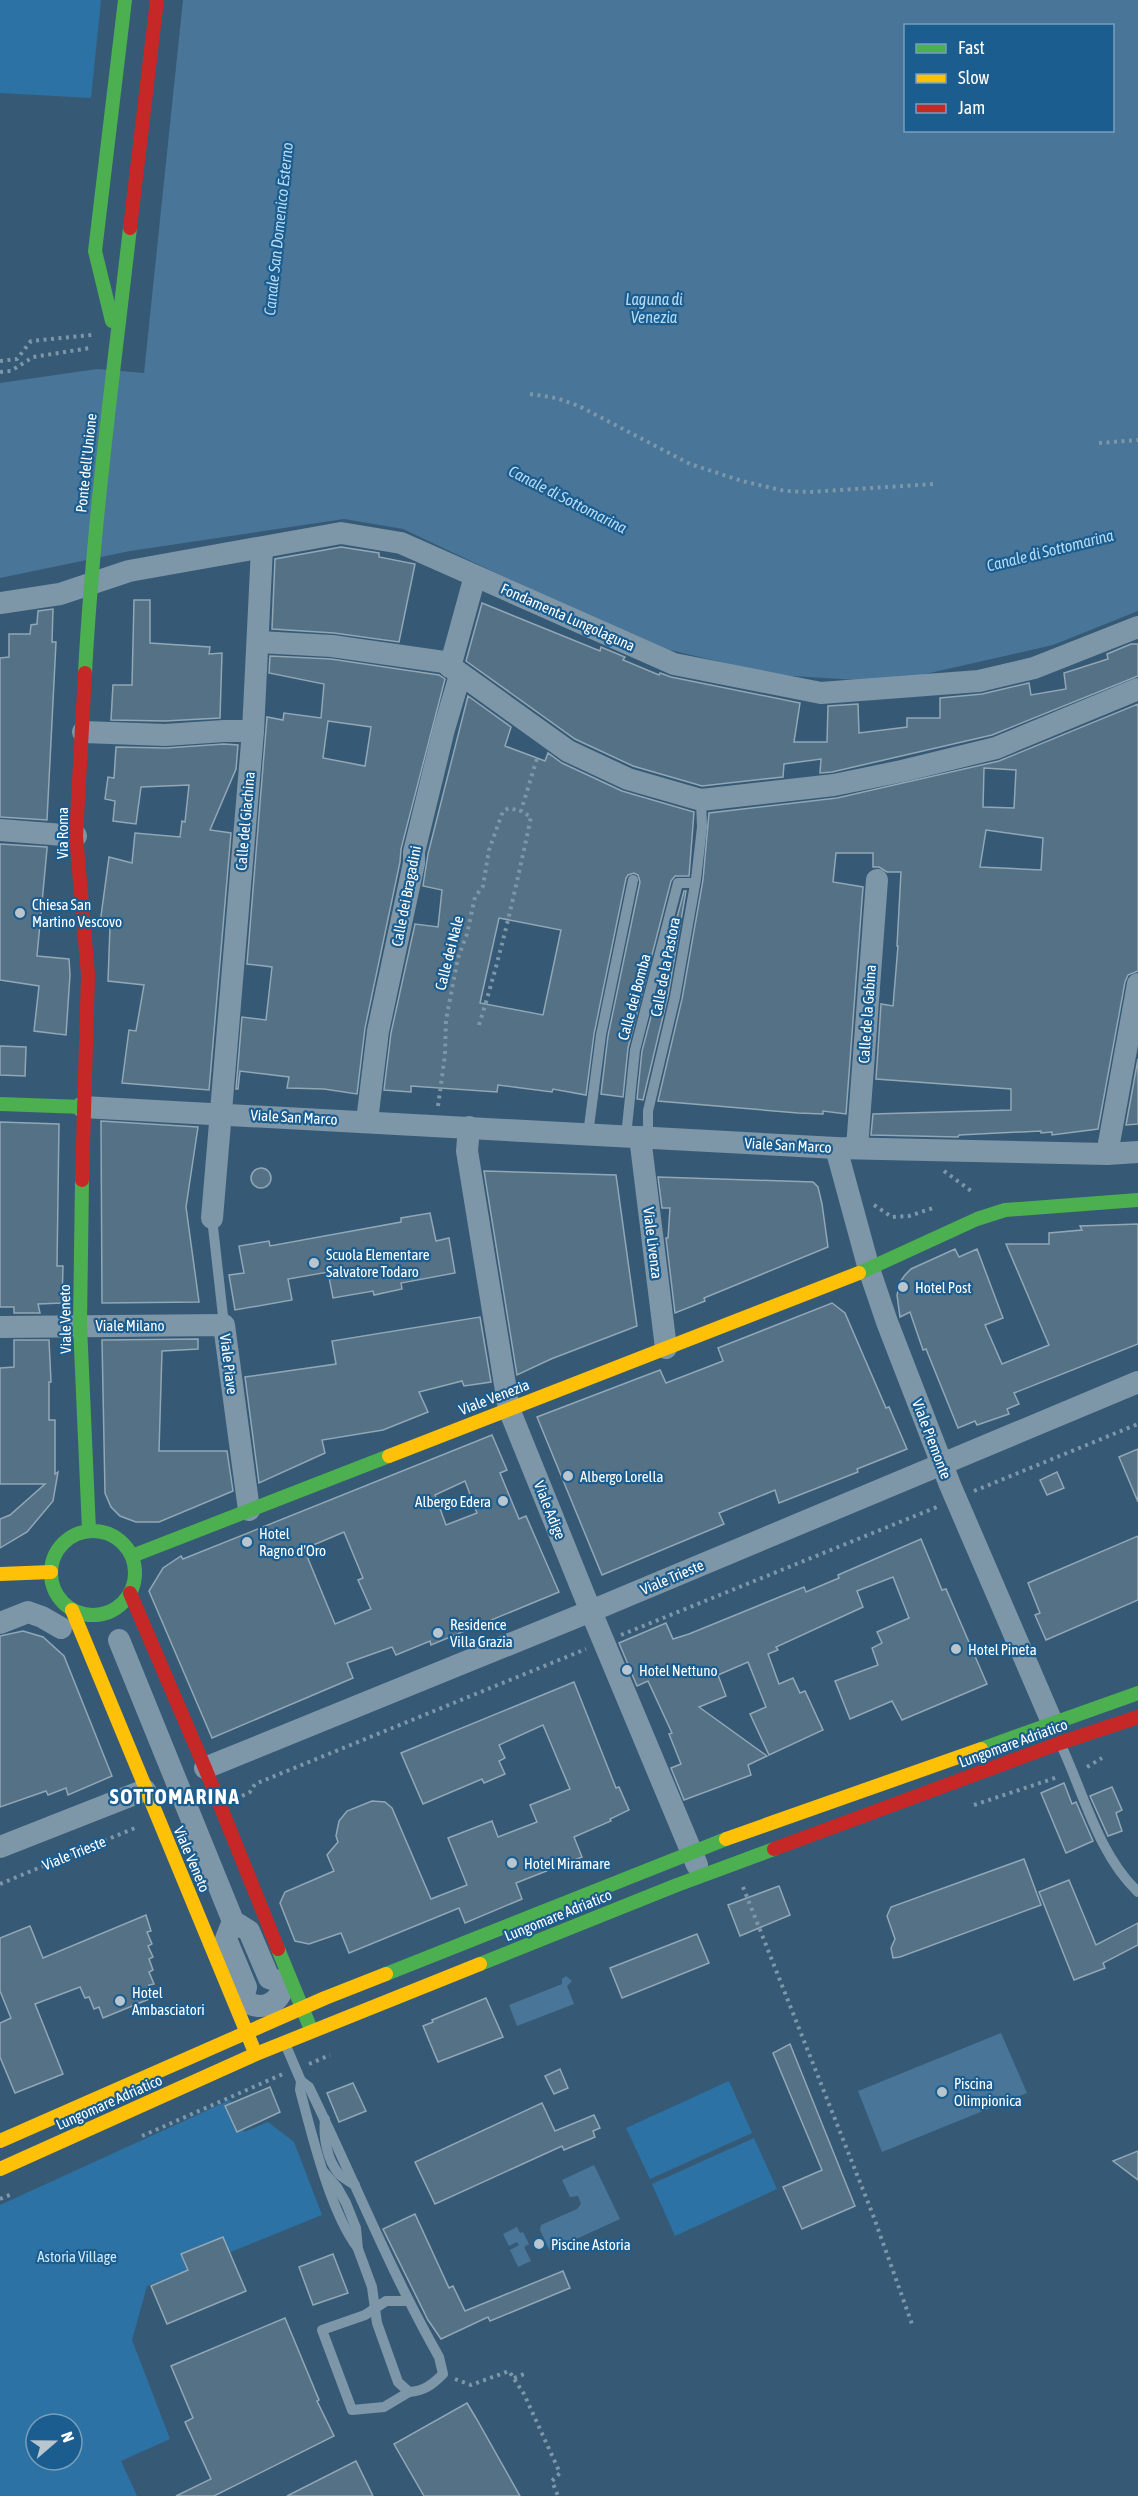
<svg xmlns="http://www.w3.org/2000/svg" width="1138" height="2496" font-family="'Asap Condensed',sans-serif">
  <rect width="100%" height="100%" fill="#365a75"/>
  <g fill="#2d72a4" fill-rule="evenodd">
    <path d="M0,0H101L91,98L0,93Z"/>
    <path d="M729,2081L752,2133L650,2179L626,2128Z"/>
    <path d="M230,2100L244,2132L268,2122L294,2142L322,2215L147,2286L132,2340L170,2439L121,2461L137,2496H0V2205ZM36,2424H72V2460H36Z"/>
    <path d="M754,2138L777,2189L675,2236L652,2184Z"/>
  </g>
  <g fill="#487598" fill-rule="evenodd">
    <path d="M183,0H1138V611L1053,645L890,682L776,675L649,645L403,529L344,519L130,551L0,578V383L97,369L144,373ZM906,26H1112V130H906Z"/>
    <path d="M566,1976L572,1981L567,1986L574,2004L517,2026L509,2005L562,1984V1979Z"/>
    <path d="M1001,2033L1027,2093L882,2152L858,2091Z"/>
    <path d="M594,2165L620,2219L550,2251L540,2230L541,2225L577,2209L581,2204L578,2196L570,2197L562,2180Z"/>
    <path d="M517,2227L520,2233L523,2232L529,2244L524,2247L531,2261L518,2267L510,2250L519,2245L517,2242L509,2246L503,2234Z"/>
  </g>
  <g fill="#547186" stroke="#92a7b6" stroke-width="1.5" fill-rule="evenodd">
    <path d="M341,547L379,553V557L415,564L399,642L334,633L272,629L275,559Z"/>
    <path d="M134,600H150V643L210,647L209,654L222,653L220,718L165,721L111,720L113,685H132Z"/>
    <path d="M482,603L600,651L601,647L625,657L623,660L659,675L660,673L671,677L800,703L794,742H827L828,706L858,704L859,733L907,727V718H940V698L982,694L1029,683L1031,695L1066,689L1064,673L1108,659L1107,654L1131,644H1138V676L992,735L832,772L820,773L821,759L784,764L783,777L702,786L633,766L575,739L466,661Z"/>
    <path d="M53,609L52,642H56L47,820L0,817V658L9,657V634H30L31,625L37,624L38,611Z"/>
    <path d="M270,656L331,659L439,675L445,679L401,849L400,862L365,1028L357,1094L324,1089L287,1088L289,1077L240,1071L238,1089H236L242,1017L266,1020L272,967L247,964L267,717L283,720L284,713L321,718L324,684L269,673ZM328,721L371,727L365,766L323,758Z"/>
    <path d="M468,696L511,727L505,746L545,761L548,753L562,763L622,791L694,812L689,876H675L671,881L628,1048L623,1097L601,1094L608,1036L640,882L638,875L634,873L628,875L626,878L594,1034L586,1095L553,1089L552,1092L498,1085L497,1092L411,1086V1092L384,1090L391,1033L415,924L438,927L442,890L423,886L428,854ZM499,918L561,930L543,1015L480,1003Z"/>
    <path d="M1138,704V971L1128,975L1125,982L1098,1129L1052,1135V1132L1041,1133V1131L959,1135L958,1137L871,1135L873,1114L1011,1110V1089L876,1079L881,1004L893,1006L898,946H897L901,872H887L879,867H873V853H836L833,882L863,887L846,1114L823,1111V1114L798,1113L658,1101L682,999L703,880L709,813L837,798L999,761ZM984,768L1016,770L1014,808L983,807ZM986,830L1043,838L1041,870L980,867Z"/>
    <path d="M224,744L238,745L236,769L210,830L231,833L209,1090L122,1083L129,1030L136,1031L144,985L108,981L110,927L102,925L101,916L109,857L132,863L135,833L180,837L182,821L185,822L189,785L141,787L136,824L113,821L115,801L105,799L108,777L114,778L116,747L166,748Z"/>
    <path d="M0,844L47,847V849L37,956L69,959L70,975L66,1035L34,1031L39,986L0,980Z"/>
    <path d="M684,891H686L668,995L643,1100L637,1099L642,1051Z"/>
    <path d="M0,1046L26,1047L25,1076L0,1075Z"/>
    <path d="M1138,1059V1124L1126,1125Z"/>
    <path d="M101,1121L198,1127L186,1207L199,1302L102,1303Z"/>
    <path d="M0,1122L59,1124L57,1266H63L62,1303L38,1304L40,1313H14V1307H0Z"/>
    <circle cx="261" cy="1178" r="10"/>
    <path d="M484,1171L616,1175L637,1326L551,1359L517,1375Z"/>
    <path d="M658,1177L813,1182L818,1187L822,1204L828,1247L704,1298L705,1301L675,1313L666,1238H668L670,1208H662Z"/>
    <path d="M430,1213L436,1241L449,1238L455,1273L401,1283L402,1289L374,1295L373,1291L333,1298L328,1272L288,1279L292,1300L235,1310L229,1275L244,1273L239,1246L269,1241L270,1246L401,1222V1218Z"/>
    <path d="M1138,1224V1344L1014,1393L1019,1404L1007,1409L1009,1414L977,1425L975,1421L958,1428L926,1349L923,1350L910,1312L900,1317L897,1295L900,1282L905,1275L911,1269L955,1249L959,1257L977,1249L1003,1318L985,1325L1002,1364L1049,1345L1006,1244H1049V1233L1082,1230L1080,1226Z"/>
    <path d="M832,1303L845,1313L886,1408L889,1407L907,1449L857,1469L858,1472L779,1503L775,1490L719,1513L724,1524L602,1575L537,1417L660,1370L666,1383L723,1361L718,1348Z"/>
    <path d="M480,1317L491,1382L464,1386L462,1381L419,1392L428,1412L383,1430L322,1440L325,1453L259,1483L245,1377L336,1364L332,1341Z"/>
    <path d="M198,1339V1349L162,1351L159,1451H227L233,1491L159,1522H136L120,1516L111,1507L105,1493L102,1340Z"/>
    <path d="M14,1340H49L51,1382H49V1420H55V1474L58,1472L53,1501L27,1532L0,1548V1519L10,1515L45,1484H0V1368L14,1367Z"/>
    <path d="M492,1435L507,1470L500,1473L519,1519L526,1516L559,1592L431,1645L430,1641L396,1655L392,1647L347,1663L353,1678L212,1738L149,1591L163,1568L181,1556L183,1559ZM465,1481L477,1513L446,1525L435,1495ZM344,1532L363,1578L358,1580L371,1609L335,1624L304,1549Z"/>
    <path d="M1138,1449V1502L1119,1457Z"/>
    <path d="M1057,1472L1064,1488L1047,1495L1040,1480Z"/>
    <path d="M1138,1536V1600L1046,1640L1035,1615L1040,1613L1028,1583Z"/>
    <path d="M921,1539L942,1590L946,1589L987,1684L902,1720L892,1701L850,1719L835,1681L878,1665L872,1648L882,1643L877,1632L909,1618L893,1577L857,1591L863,1607L776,1647L778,1650L768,1654L779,1684L793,1678L800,1693L805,1691L823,1730L769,1755L750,1714L766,1707L748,1662L718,1675L726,1696L699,1707L767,1756L748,1765L751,1775L684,1800L671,1768L681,1764L669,1734L672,1733L648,1681L637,1686L619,1643L666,1623L673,1639L689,1634L804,1587L806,1592L839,1578L838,1575Z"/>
    <path d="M23,1631L43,1637L64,1656L112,1776L68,1795L66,1788L48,1795L46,1791L0,1807V1636Z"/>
    <path d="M574,1682L616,1788L619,1787L629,1810L610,1819L611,1821L574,1837L582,1857L516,1883L522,1899L465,1923L459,1908L349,1953L341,1933L309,1944L295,1941L280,1903L285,1892L334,1871L327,1855L338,1842L336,1836L339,1821L347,1811L372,1801L385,1802L392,1808L431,1899L467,1885L448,1838L492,1821L498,1837L537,1822L530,1805L570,1789L543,1725L499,1745L505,1758L499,1761L505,1774L484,1783L482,1779L423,1804L401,1753Z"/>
    <path d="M1064,1783L1072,1804L1076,1802L1093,1841L1066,1853L1041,1793Z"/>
    <path d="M1112,1787L1122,1810L1116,1813L1122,1831L1108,1836L1090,1796Z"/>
    <path d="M1024,1859L1041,1905L900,1957L893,1958L891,1948L895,1939L887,1916L891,1907Z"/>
    <path d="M1069,1880L1096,1945L1138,1923V1945L1103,1963L1105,1968L1074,1980L1039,1892Z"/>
    <path d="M779,1886L790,1915L740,1936L728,1905Z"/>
    <path d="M146,1915L151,1931L147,1932L152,1944L148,1946L153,1957L149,1959L153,1970L149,1972L154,1984L149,1985L154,1997L103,2018L99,2007L94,2009L89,1997L85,1998L80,1987L35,2004L63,2074L15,2093L0,2057V2023L11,2018L0,1991V1938L30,1926L43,1958Z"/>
    <path d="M697,1934L709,1963L622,1998L610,1968Z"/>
    <path d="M486,1998L503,2037L438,2062L423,2026L433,2022L432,2020Z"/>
    <path d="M790,2044L855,2206L802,2229L783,2187L822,2170L773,2053Z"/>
    <path d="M560,2069L568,2088L554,2094L545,2076Z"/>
    <path d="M353,2083L366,2111L339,2122L327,2093Z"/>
    <path d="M270,2087L280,2112L237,2132L225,2106Z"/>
    <path d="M542,2103L555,2131L594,2115L600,2128L593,2131L595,2137L564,2150L562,2146L435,2204L415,2162Z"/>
    <path d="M1138,2151V2180L1113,2161Z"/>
    <path d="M415,2214L449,2288L453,2286L465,2311L563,2271L570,2288L490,2321L488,2317L441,2339L428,2320L383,2229Z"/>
    <path d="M223,2237L246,2291L167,2324L151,2286L188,2270L181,2254Z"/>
    <path d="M333,2254L348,2293L313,2305L299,2267Z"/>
    <path d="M285,2318L319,2400L317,2401L334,2436L214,2496H176L211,2479L185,2422L193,2418L171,2366Z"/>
    <path d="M467,2403L476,2418L520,2496H424L394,2444Z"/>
    <path d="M356,2461L373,2496H287Z"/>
  </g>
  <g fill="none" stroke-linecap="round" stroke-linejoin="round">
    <g stroke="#7d96a8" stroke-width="4" stroke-dasharray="3 4.5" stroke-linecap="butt">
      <path d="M0,361L17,359L31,341L92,335"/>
      <path d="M0,372L11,371L33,357L90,348"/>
      <path d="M530,394L556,398L579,406L690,464L742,481L785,491L810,492L933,484"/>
      <path d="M1099,443L1138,440"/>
      <path d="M479,1025C501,955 516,888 531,817L521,811L538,755"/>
      <path d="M438,1106L445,1055L446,1020L458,958L467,934L475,897L483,886L489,850L503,811L509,808L521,811"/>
      <path d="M944,1171L974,1193"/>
      <path d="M874,1205L892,1217L909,1216L936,1207"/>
      <path d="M974,1491L1138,1424"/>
      <path d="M621,1635L937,1507"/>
      <path d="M1087,1767L1102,1758"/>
      <path d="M242,1796L250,1792L255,1784L586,1649"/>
      <path d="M974,1805L1058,1777"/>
      <path d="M0,1884L135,1828"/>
      <path d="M743,1887L873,2215L912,2324"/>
      <path d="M309,2064L330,2055"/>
      <path d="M142,2136L283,2074"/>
      <path d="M0,2199L12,2194"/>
      <path d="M514,2378L527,2373"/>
      <path d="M455,2379L471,2385L509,2371L524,2394L560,2473L552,2481L558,2496"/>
    </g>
    <g stroke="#7d96a8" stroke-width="10">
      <path d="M588,1134L601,1035L633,880"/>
      <path d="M626,1136L635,1050L678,883H695"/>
      <path d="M648,1138V1111L675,997L696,879L702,827L701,800"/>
      <path d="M212,1218L224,1325"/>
      <path d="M1061,1745C1084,1794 1098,1854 1138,1892"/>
      <path d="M286,2046L301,2081L300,2090C312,2135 330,2211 357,2247"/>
      <path d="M301,2081L309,2087C353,2177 389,2269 439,2357L443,2374C432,2385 424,2391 409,2392L398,2382L377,2323L372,2287L358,2249L356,2228L346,2203L337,2187L323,2171"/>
      <path d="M325,2119C323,2137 327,2160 339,2174C343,2178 350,2182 355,2185"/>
      <path d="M407,2301H386L365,2315L322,2330L352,2410L384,2407L409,2392"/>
    </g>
    <g stroke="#7d96a8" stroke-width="22">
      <path d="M0,603L60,594L129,571L341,533L401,543L674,664L821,693L979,681L1034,668L1138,627"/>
      <path d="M259,642L332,646L444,662L568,751L628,779L701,800L834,785L902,771L996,748L1138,689"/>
      <path d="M450,667L475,576"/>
      <path d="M83,732L165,735L224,731H253"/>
      <path d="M0,830L76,836"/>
      <path d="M83,1107L836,1148L1107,1154L1138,1152"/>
      <path d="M367,1121L378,1031L414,863V852L444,729L460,675"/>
      <path d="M469,1127L467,1151L509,1409L585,1597L697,1865"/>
      <path d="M640,1137L666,1348"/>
      <path d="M836,1148L869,1269L887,1322L950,1485L1052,1722"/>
      <path d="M857,1148L877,880"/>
      <path d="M1107,1154L1138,984"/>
      <path d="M212,1218L253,731L262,548"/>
      <path d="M0,1327L224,1325L249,1510"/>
      <path d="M0,1623L28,1612L42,1617L61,1628"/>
      <path d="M119,1640L233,1921L226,1939L246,1987L243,2000C261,2012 280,2005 284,1983L269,1978L249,1931L233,1921"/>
      <path d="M205,1768L591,1611L1138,1382"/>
      <path d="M0,1847L145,1790"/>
    </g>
    <g stroke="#4caf50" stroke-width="14">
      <path d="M112,321L95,251L125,0"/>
      <path d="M85,673C93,524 113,376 130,228"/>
      <path d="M0,1104L83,1107"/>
      <path d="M82,1180L80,1325L89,1530"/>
      <path d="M859,1273L977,1219L1005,1210L1138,1200"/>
      <circle cx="93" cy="1573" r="42"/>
      <path d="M132,1556L389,1456"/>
      <path d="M981,1749L1138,1693"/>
      <path d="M278,1949L310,2027"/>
      <path d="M480,1964L677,1885L774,1849"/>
      <path d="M386,1974L726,1839"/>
    </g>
    <g stroke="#ffc107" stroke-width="14">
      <path d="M389,1456L859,1273"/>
      <path d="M0,1574L51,1572"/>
      <path d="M72,1610L254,2050"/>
      <path d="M726,1839L981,1749"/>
      <path d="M0,2141L325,1998L386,1974"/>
      <path d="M0,2169L256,2054L480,1964"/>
    </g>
    <g stroke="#c62828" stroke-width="14">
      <path d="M130,228L157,0"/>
      <path d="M82,1180L88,975L76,836L85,673"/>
      <path d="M130,1593L205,1768L278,1949"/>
      <path d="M774,1849L1060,1743L1138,1717"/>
    </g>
  </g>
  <g fill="#b9c5cf" stroke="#1c5d8f" stroke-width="2">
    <circle cx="20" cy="913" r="6"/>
    <circle cx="314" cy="1263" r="6"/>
    <circle cx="903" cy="1287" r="6"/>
    <circle cx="568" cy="1476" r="6"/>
    <circle cx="503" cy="1501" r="6"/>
    <circle cx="247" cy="1542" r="6"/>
    <circle cx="438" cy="1633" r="6"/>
    <circle cx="956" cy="1649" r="6"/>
    <circle cx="627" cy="1670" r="6"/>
    <circle cx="512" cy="1863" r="6"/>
    <circle cx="120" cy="2001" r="6"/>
    <circle cx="942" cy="2092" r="6"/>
    <circle cx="539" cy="2244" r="6"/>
  </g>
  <g text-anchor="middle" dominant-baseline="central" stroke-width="4.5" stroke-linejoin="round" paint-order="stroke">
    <g font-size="15" fill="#fff" stroke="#1c5d8f">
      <text transform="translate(86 463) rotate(-84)">Ponte dell'Unione</text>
      <text transform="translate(568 617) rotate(24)">Fondamenta Lungolaguna</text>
      <text transform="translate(245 821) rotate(-85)">Calle del Giachina</text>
      <text transform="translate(62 833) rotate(-90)">Via Roma</text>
      <text transform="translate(406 896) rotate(-79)">Calle dei Bragadini</text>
      <text transform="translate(449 953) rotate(-76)">Calle dei Nale</text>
      <text transform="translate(665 967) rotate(-79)">Calle de la Pastora</text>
      <text transform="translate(634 997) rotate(-75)">Calle dei Bomba</text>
      <text transform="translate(867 1014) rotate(-86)">Calle de la Gabina</text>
      <text transform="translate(294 1117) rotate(3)">Viale San Marco</text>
      <text transform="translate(788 1145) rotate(3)">Viale San Marco</text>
      <text transform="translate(653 1243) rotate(83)">Viale Livenza</text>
      <text transform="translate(65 1319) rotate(-91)">Viale Veneto</text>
      <text x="130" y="1325">Viale Milano</text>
      <text transform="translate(229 1364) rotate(83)">Viale Piave</text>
      <text transform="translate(494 1397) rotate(-21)">Viale Venezia</text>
      <text transform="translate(932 1439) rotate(69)">Viale Piemonte</text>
      <text transform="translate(550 1510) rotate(68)">Viale Adige</text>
      <text transform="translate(672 1577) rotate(-23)">Viale Trieste</text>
      <text transform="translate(1013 1743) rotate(-20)">Lungomare Adriatico</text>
      <text transform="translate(74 1853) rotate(-22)">Viale Trieste</text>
      <text transform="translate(192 1859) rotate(67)">Viale Veneto</text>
      <text transform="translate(558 1915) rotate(-22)">Lungomare Adriatico</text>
      <text transform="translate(109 2102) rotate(-24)">Lungomare Adriatico</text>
    </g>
    <g font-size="15" fill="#fff" stroke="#1c5d8f" text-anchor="start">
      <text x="32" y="904">Chiesa San<tspan x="32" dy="17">Martino Vescovo</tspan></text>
      <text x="326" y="1254">Scuola Elementare<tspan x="326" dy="17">Salvatore Todaro</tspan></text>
      <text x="915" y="1287">Hotel Post</text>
      <text x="580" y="1476">Albergo Lorella</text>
      <text x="491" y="1501" text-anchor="end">Albergo Edera</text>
      <text x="259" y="1533">Hotel<tspan x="259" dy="17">Ragno d'Oro</tspan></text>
      <text x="450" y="1624">Residence<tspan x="450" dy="17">Villa Grazia</tspan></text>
      <text x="968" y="1649">Hotel Pineta</text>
      <text x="639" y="1670">Hotel Nettuno</text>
      <text x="524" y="1863">Hotel Miramare</text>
      <text x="132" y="1992">Hotel<tspan x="132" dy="17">Ambasciatori</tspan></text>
      <text x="954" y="2083">Piscina<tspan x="954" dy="17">Olimpionica</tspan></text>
      <text x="551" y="2244">Piscine Astoria</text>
    </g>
    <g font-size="15" fill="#d0e9fa" stroke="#1c5d8f">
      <text x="77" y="2256">Astoria Village</text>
    </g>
    <g font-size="16" font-style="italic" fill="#b6dbf5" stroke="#1c5d8f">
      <text transform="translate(278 229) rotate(-84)">Canale San Domenico Esterno</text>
      <text x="654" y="299">Laguna di<tspan x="654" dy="18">Venezia</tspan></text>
      <text transform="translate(568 499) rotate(27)">Canale di Sottomarina</text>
      <text transform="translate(1050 550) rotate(-14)">Canale di Sottomarina</text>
    </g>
    <g font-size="21" font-weight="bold" letter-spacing="1.5" fill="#fff" stroke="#1c5d8f">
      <text x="175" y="1796">SOTTOMARINA</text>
    </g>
  </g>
  <rect x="904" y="24" width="210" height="108" fill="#1c5d8f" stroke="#779ebc" stroke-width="1.5"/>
  <rect x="916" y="44" width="30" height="9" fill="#4caf50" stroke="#779ebc" stroke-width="1.5"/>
  <text x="958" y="54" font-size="18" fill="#ffffff">Fast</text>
  <rect x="916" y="74" width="30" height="9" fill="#ffc107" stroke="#779ebc" stroke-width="1.5"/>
  <text x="958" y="84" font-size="18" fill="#ffffff">Slow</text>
  <rect x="916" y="104" width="30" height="9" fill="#c62828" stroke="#779ebc" stroke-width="1.5"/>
  <text x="958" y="114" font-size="18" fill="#ffffff">Jam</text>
  <g transform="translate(54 2442) rotate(70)"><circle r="28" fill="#1c5d8f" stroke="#779ebc" stroke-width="1.5"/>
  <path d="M0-4.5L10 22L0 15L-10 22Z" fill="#b9c5cf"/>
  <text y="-9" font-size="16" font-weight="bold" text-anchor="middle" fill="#ffffff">N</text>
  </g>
</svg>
